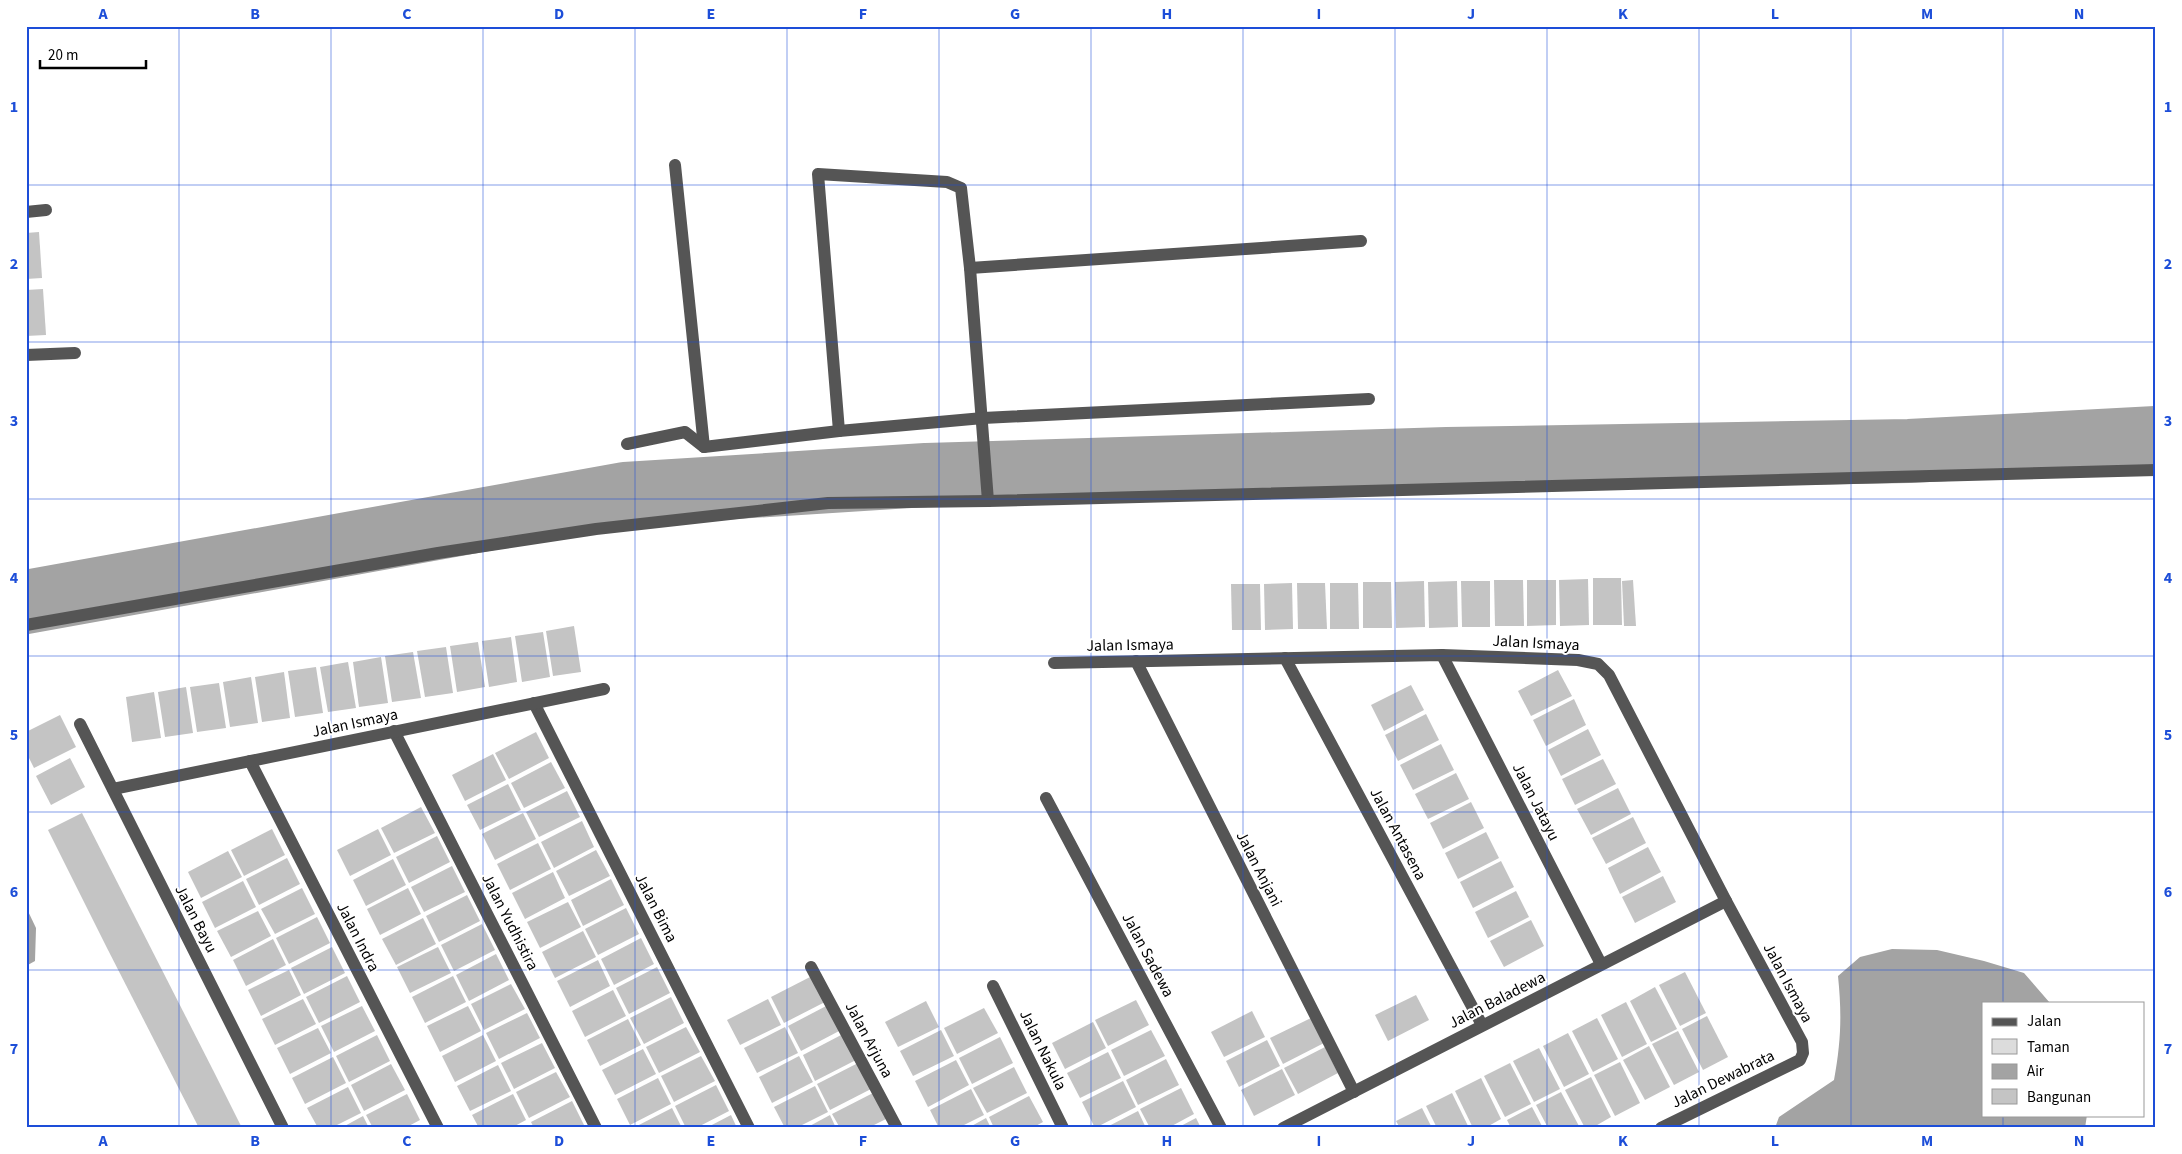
<svg xmlns="http://www.w3.org/2000/svg" width="2182" height="1154" font-family="'Source Sans 3',sans-serif">
  <rect width="100%" height="100%" fill="#fff"/>
  <path fill="#dcdcdc" d="M2156,438V470L828,503L657,522L26,625V600L625,494L926,475L1365,462L1909,451Z"/>
  <g fill="#a3a3a3">
    <path d="M26,907L36,928L35,961L26,966Z"/>
    <path d="M1892,949L1937,950L1984,961L2024,973L2050,1003H1983V1115H2087L2085,1128H1775L1779,1117L1834,1080C1841,1042 1842,1015 1838,976L1860,957Z"/>
  </g>
  <g fill="none" stroke-linecap="round" stroke-linejoin="round">
    <path stroke="#a3a3a3" stroke-width="64" d="M26,602L625,494L926,475L1447,459L1909,451L2156,438"/>
  </g>
  <g fill="#c4c4c4">
    <path d="M39,232L42,278L26,279V233Z"/>
    <path d="M43,289L46,335L26,336V290Z"/>
    <path d="M1593,578H1621L1622,625H1593Z"/>
    <path d="M1588,579L1589,625L1560,626L1559,580Z"/>
    <path d="M1494,580H1523L1524,626H1495Z"/>
    <path d="M1527,580H1556V625L1527,626Z"/>
    <path d="M1633,580L1636,626H1624L1622,581Z"/>
    <path d="M1424,581L1425,627L1396,628L1395,582Z"/>
    <path d="M1457,581L1458,627L1429,628L1428,582Z"/>
    <path d="M1461,581H1490V627H1462Z"/>
    <path d="M1363,582H1391L1392,628H1363Z"/>
    <path d="M1292,583L1293,629L1265,630L1264,584Z"/>
    <path d="M1297,583H1325L1327,629H1298Z"/>
    <path d="M1330,583H1358L1359,629H1330Z"/>
    <path d="M1231,584H1260L1261,630H1232Z"/>
    <path d="M574,626L581,672L553,676L546,631Z"/>
    <path d="M543,632L550,677L522,682L515,636Z"/>
    <path d="M511,637L517,682L489,687L482,641Z"/>
    <path d="M478,642L485,687L457,692L450,646Z"/>
    <path d="M446,647L453,693L425,697L417,651Z"/>
    <path d="M413,652L421,698L392,702L385,656Z"/>
    <path d="M381,657L388,703L359,707L353,662Z"/>
    <path d="M348,662L356,708L328,712L320,667Z"/>
    <path d="M316,667L323,713L295,717L288,671Z"/>
    <path d="M1558,670L1572,696L1531,716L1518,691Z"/>
    <path d="M284,672L290,718L262,722L255,677Z"/>
    <path d="M251,677L258,723L230,727L223,682Z"/>
    <path d="M219,683L226,728L197,732L190,687Z"/>
    <path d="M1411,685L1424,710L1384,731L1371,705Z"/>
    <path d="M186,687L193,733L165,737L158,692Z"/>
    <path d="M154,692L161,738L132,742L126,697Z"/>
    <path d="M1574,699L1586,725L1546,746L1533,720Z"/>
    <path d="M1426,714L1439,740L1398,761L1385,735Z"/>
    <path d="M60,715L76,747L34,768L26,752V732Z"/>
    <path d="M1588,729L1601,755L1561,776L1548,750Z"/>
    <path d="M536,732L549,758L509,779L495,753Z"/>
    <path d="M1441,744L1454,770L1413,790L1400,765Z"/>
    <path d="M493,754L506,780L465,801L452,775Z"/>
    <path d="M70,758L85,787L51,805L36,776Z"/>
    <path d="M1603,759L1616,784L1575,805L1562,779Z"/>
    <path d="M551,762L565,788L524,808L511,783Z"/>
    <path d="M1456,773L1469,799L1428,819L1415,794Z"/>
    <path d="M508,784L521,810L480,830L467,805Z"/>
    <path d="M1618,788L1631,814L1591,835L1577,809Z"/>
    <path d="M567,791L580,817L539,837L526,812Z"/>
    <path d="M1471,802L1484,828L1443,849L1430,823Z"/>
    <path d="M421,807L435,833L394,853L381,828Z"/>
    <path d="M82,813L214,1072L242,1128H199L107,948L48,830Z"/>
    <path d="M523,813L536,839L495,860L482,834Z"/>
    <path d="M1633,817L1646,843L1606,864L1592,838Z"/>
    <path d="M582,821L594,847L554,868L541,842Z"/>
    <path d="M272,829L285,855L244,876L231,850Z"/>
    <path d="M378,829L391,855L350,876L337,850Z"/>
    <path d="M1486,832L1499,858L1458,879L1445,853Z"/>
    <path d="M437,836L450,862L409,883L396,857Z"/>
    <path d="M538,843L551,869L510,890L497,864Z"/>
    <path d="M1648,847L1661,872L1620,894L1608,868Z"/>
    <path d="M596,850L610,876L569,896L556,871Z"/>
    <path d="M228,851L242,877L201,898L188,872Z"/>
    <path d="M287,858L300,884L259,905L246,879Z"/>
    <path d="M393,859L406,885L366,906L353,880Z"/>
    <path d="M1501,861L1514,887L1473,908L1460,882Z"/>
    <path d="M452,866L465,892L424,912L411,887Z"/>
    <path d="M553,872L565,898L525,919L512,893Z"/>
    <path d="M1663,876L1676,902L1635,923L1622,897Z"/>
    <path d="M611,879L624,905L583,926L571,900Z"/>
    <path d="M243,881L256,907L215,928L202,902Z"/>
    <path d="M302,888L315,914L275,934L261,909Z"/>
    <path d="M408,888L421,914L380,935L367,909Z"/>
    <path d="M1516,891L1529,917L1488,938L1475,912Z"/>
    <path d="M467,895L480,921L439,942L426,916Z"/>
    <path d="M568,902L581,927L540,948L527,922Z"/>
    <path d="M626,908L639,934L598,955L585,929Z"/>
    <path d="M258,911L271,936L231,957L217,931Z"/>
    <path d="M317,917L330,943L289,964L276,938Z"/>
    <path d="M423,918L436,944L396,965L382,939Z"/>
    <path d="M1531,920L1544,946L1504,967L1490,941Z"/>
    <path d="M482,924L495,950L454,971L441,945Z"/>
    <path d="M583,931L596,957L555,978L542,952Z"/>
    <path d="M641,938L654,964L614,985L601,959Z"/>
    <path d="M273,939L286,965L246,986L233,960Z"/>
    <path d="M332,947L345,973L304,994L291,968Z"/>
    <path d="M438,947L451,973L410,993L397,967Z"/>
    <path d="M496,954L509,980L469,1001L456,975Z"/>
    <path d="M598,960L610,986L570,1007L557,981Z"/>
    <path d="M657,967L670,993L629,1014L616,988Z"/>
    <path d="M289,970L301,995L261,1016L248,990Z"/>
    <path d="M1685,972L1706,1013L1680,1026L1659,985Z"/>
    <path d="M347,976L360,1002L319,1023L306,997Z"/>
    <path d="M453,976L466,1002L425,1023L412,997Z"/>
    <path d="M812,976L825,1002L784,1023L771,997Z"/>
    <path d="M511,984L525,1009L484,1030L471,1004Z"/>
    <path d="M1655,987L1677,1029L1651,1042L1630,1001Z"/>
    <path d="M613,990L626,1016L585,1037L572,1011Z"/>
    <path d="M1416,995L1429,1020L1388,1041L1375,1015Z"/>
    <path d="M671,997L684,1023L644,1044L630,1018Z"/>
    <path d="M303,999L316,1024L275,1045L262,1019Z"/>
    <path d="M768,999L781,1025L740,1045L727,1020Z"/>
    <path d="M1136,1000L1149,1025L1108,1046L1095,1020Z"/>
    <path d="M926,1001L939,1027L898,1047L885,1022Z"/>
    <path d="M1626,1002L1647,1044L1622,1057L1601,1015Z"/>
    <path d="M828,1005L841,1030L801,1051L788,1026Z"/>
    <path d="M362,1006L375,1031L334,1052L321,1026Z"/>
    <path d="M468,1006L481,1031L440,1052L427,1026Z"/>
    <path d="M984,1008L998,1033L957,1054L944,1028Z"/>
    <path d="M1252,1011L1265,1037L1224,1057L1211,1032Z"/>
    <path d="M527,1013L540,1038L499,1059L486,1033Z"/>
    <path d="M1707,1016L1728,1057L1703,1070L1682,1029Z"/>
    <path d="M1311,1018L1324,1043L1283,1064L1270,1038Z"/>
    <path d="M1597,1018L1618,1059L1593,1072L1572,1031Z"/>
    <path d="M628,1019L641,1045L600,1066L587,1040Z"/>
    <path d="M1093,1022L1106,1048L1065,1069L1052,1043Z"/>
    <path d="M686,1027L700,1052L659,1073L646,1047Z"/>
    <path d="M785,1027L798,1053L757,1073L744,1048Z"/>
    <path d="M318,1028L331,1053L290,1074L277,1048Z"/>
    <path d="M941,1030L954,1056L913,1076L900,1051Z"/>
    <path d="M1151,1030L1165,1056L1124,1076L1111,1050Z"/>
    <path d="M1678,1031L1699,1072L1674,1085L1652,1044Z"/>
    <path d="M1568,1033L1589,1074L1564,1087L1543,1046Z"/>
    <path d="M843,1034L856,1060L815,1081L803,1055Z"/>
    <path d="M377,1035L390,1061L349,1082L336,1056Z"/>
    <path d="M483,1035L496,1061L455,1082L442,1056Z"/>
    <path d="M1000,1037L1013,1063L972,1084L959,1058Z"/>
    <path d="M1267,1040L1280,1066L1239,1087L1226,1061Z"/>
    <path d="M542,1043L555,1068L514,1089L501,1063Z"/>
    <path d="M1649,1046L1670,1087L1645,1100L1623,1060Z"/>
    <path d="M1325,1047L1338,1073L1298,1094L1284,1068Z"/>
    <path d="M1539,1048L1560,1089L1534,1102L1513,1061Z"/>
    <path d="M643,1049L656,1074L615,1095L602,1070Z"/>
    <path d="M1108,1052L1121,1078L1080,1098L1067,1073Z"/>
    <path d="M701,1056L715,1081L674,1102L661,1076Z"/>
    <path d="M799,1056L813,1082L772,1103L759,1077Z"/>
    <path d="M333,1057L346,1083L305,1104L292,1078Z"/>
    <path d="M1166,1059L1179,1085L1138,1105L1126,1080Z"/>
    <path d="M956,1060L969,1085L928,1107L915,1081Z"/>
    <path d="M1620,1062L1640,1103L1615,1116L1594,1075Z"/>
    <path d="M858,1063L871,1089L830,1110L817,1084Z"/>
    <path d="M1510,1063L1531,1104L1505,1117L1484,1076Z"/>
    <path d="M391,1064L405,1090L364,1111L351,1085Z"/>
    <path d="M498,1065L511,1091L470,1111L457,1086Z"/>
    <path d="M1014,1067L1027,1093L987,1113L973,1088Z"/>
    <path d="M1282,1069L1295,1095L1254,1116L1241,1090Z"/>
    <path d="M556,1072L570,1097L529,1118L516,1092Z"/>
    <path d="M1591,1077L1611,1117L1592,1128H1585L1565,1090Z"/>
    <path d="M658,1078L671,1104L630,1125L617,1099Z"/>
    <path d="M1481,1078L1501,1119L1485,1128H1473L1455,1091Z"/>
    <path d="M1123,1081L1136,1107L1095,1128L1082,1102Z"/>
    <path d="M716,1085L729,1111L696,1128H686L675,1106Z"/>
    <path d="M815,1086L828,1112L796,1128H785L774,1107Z"/>
    <path d="M348,1087L361,1113L331,1128H318L307,1108Z"/>
    <path d="M1181,1088L1194,1114L1168,1128H1150L1140,1109Z"/>
    <path d="M971,1089L984,1115L958,1128H939L930,1110Z"/>
    <path d="M1561,1092L1580,1128H1548L1536,1105Z"/>
    <path d="M873,1093L886,1119L868,1128H840L832,1114Z"/>
    <path d="M1452,1093L1469,1128H1437L1426,1106Z"/>
    <path d="M407,1094L420,1120L405,1128H373L366,1115Z"/>
    <path d="M513,1094L526,1120L511,1128H479L472,1115Z"/>
    <path d="M1029,1096L1043,1122L1032,1128H994L989,1117Z"/>
    <path d="M572,1101L585,1127L534,1128L531,1122Z"/>
    <path d="M1532,1107L1543,1128H1511L1507,1120Z"/>
    <path d="M672,1108L682,1128H633Z"/>
    <path d="M1422,1108L1432,1128H1400L1396,1121Z"/>
    <path d="M1138,1111L1146,1128H1105Z"/>
    <path d="M731,1115L737,1128H706Z"/>
    <path d="M830,1115L836,1128H806Z"/>
    <path d="M363,1116L369,1128H341Z"/>
    <path d="M986,1118L991,1128H968Z"/>
    <path d="M1196,1118L1201,1128H1177Z"/>
  </g>
  <g fill="none" stroke-linecap="round" stroke-linejoin="round">
    <g stroke="#555" stroke-width="12">
      <path d="M675,165L704,447"/>
      <path d="M26,212L46,210"/>
      <path d="M970,268L1361,241"/>
      <path d="M26,355L75,353"/>
      <path d="M839,431L818,174L947,182L961,188L970,268L988,501"/>
      <path d="M627,444L685,432L704,447L839,431L983,418L1369,399"/>
      <path d="M26,625L438,553L596,529L828,503L988,501L2156,470"/>
      <path d="M1442,655L1601,964"/>
      <path d="M1285,658L1482,1025"/>
      <path d="M1136,661L1354,1092"/>
      <path d="M1054,663L1442,655L1578,660L1598,664L1609,675L1726,901L1802,1042L1803,1053L1800,1060L1661,1128"/>
      <path d="M534,703L749,1128"/>
      <path d="M80,724L283,1128"/>
      <path d="M394,731L596,1128"/>
      <path d="M250,761L438,1128"/>
      <path d="M113,789L604,689"/>
      <path d="M1046,798L1221,1128"/>
      <path d="M811,967L897,1128"/>
      <path d="M993,986L1063,1128"/>
      <path d="M1283,1128L1726,901"/>
    </g>
  </g>
  <path fill="none" stroke="#1d4ed8" stroke-width="1" stroke-opacity="0.55" d="M179,26V1128M331,26V1128M483,26V1128M635,26V1128M787,26V1128M939,26V1128M1091,26V1128M1243,26V1128M1395,26V1128M1547,26V1128M1699,26V1128M1851,26V1128M2003,26V1003M26,185H2156M26,342H2156M26,499H2156M26,656H2156M26,812H2156M26,970H2156M2003,1115V1128"/>
  <g text-anchor="middle" dominant-baseline="central" stroke-width="4" stroke-linejoin="round" paint-order="stroke">
    <g font-size="16" fill="#000" stroke="#fff">
      <text transform="translate(1536 643) rotate(3)">Jalan Ismaya</text>
      <text transform="translate(1130 645) rotate(-1)">Jalan Ismaya</text>
      <text transform="translate(355 723) rotate(-12)">Jalan Ismaya</text>
      <text transform="translate(1536 802) rotate(63)">Jalan Jatayu</text>
      <text transform="translate(1398 834) rotate(62)">Jalan Antasena</text>
      <text transform="translate(1259 869) rotate(63)">Jalan Anjani</text>
      <text transform="translate(656 908) rotate(63)">Jalan Bima</text>
      <text transform="translate(196 919) rotate(63)">Jalan Bayu</text>
      <text transform="translate(510 922) rotate(63)">Jalan Yudhistira</text>
      <text transform="translate(358 937) rotate(63)">Jalan Indra</text>
      <text transform="translate(1148 955) rotate(62)">Jalan Sadewa</text>
      <text transform="translate(1788 983) rotate(62)">Jalan Ismaya</text>
      <text transform="translate(1497 1000) rotate(-27)">Jalan Baladewa</text>
      <text transform="translate(869 1040) rotate(62)">Jalan Arjuna</text>
      <text transform="translate(1043 1050) rotate(64)">Jalan Nakula</text>
      <text transform="translate(1723 1079) rotate(-26)">Jalan Dewabrata</text>
    </g>
  </g>
  <rect width="2182" height="1154" fill="none" stroke="#ffffff" stroke-width="55"/>
  <rect x="1982" y="1002" width="162" height="115" fill="#ffffff" stroke="#999999"/>
  <rect x="1992" y="1018" width="25" height="8" fill="#555555" stroke="#999999"/>
  <text x="2027" y="1026" font-size="15" fill="#000000">Jalan</text>
  <rect x="1992" y="1039" width="25" height="15" fill="#dcdcdc" stroke="#999999"/>
  <text x="2027" y="1052" font-size="15" fill="#000000">Taman</text>
  <rect x="1992" y="1064" width="25" height="15" fill="#a3a3a3" stroke="#999999"/>
  <text x="2027" y="1076" font-size="15" fill="#000000">Air</text>
  <rect x="1992" y="1089" width="25" height="15" fill="#c4c4c4" stroke="#999999"/>
  <text x="2027" y="1102" font-size="15" fill="#000000">Bangunan</text>
  <path d="M40 60v8h106v-8" fill="none" stroke="#000000" stroke-width="2.5"/>
  <text x="48" y="60" font-size="15" fill="#000000" stroke="#ffffff" stroke-width="4" paint-order="stroke">20 m</text>
  <rect x="28" y="28" width="2126" height="1098" fill="none" stroke="#1d4ed8" stroke-width="2"/>
  <g font-size="16" text-anchor="middle" font-weight="bold" fill="#1d4ed8">
    <text x="103" y="19">A</text>
    <text x="255" y="19">B</text>
    <text x="407" y="19">C</text>
    <text x="559" y="19">D</text>
    <text x="711" y="19">E</text>
    <text x="863" y="19">F</text>
    <text x="1015" y="19">G</text>
    <text x="1167" y="19">H</text>
    <text x="1319" y="19">I</text>
    <text x="1471" y="19">J</text>
    <text x="1623" y="19">K</text>
    <text x="1775" y="19">L</text>
    <text x="1927" y="19">M</text>
    <text x="2079" y="19">N</text>
    <text x="14" y="112">1</text>
    <text x="2168" y="112">1</text>
    <text x="14" y="269">2</text>
    <text x="2168" y="269">2</text>
    <text x="14" y="426">3</text>
    <text x="2168" y="426">3</text>
    <text x="14" y="583">4</text>
    <text x="2168" y="583">4</text>
    <text x="14" y="740">5</text>
    <text x="2168" y="740">5</text>
    <text x="14" y="897">6</text>
    <text x="2168" y="897">6</text>
    <text x="14" y="1054">7</text>
    <text x="2168" y="1054">7</text>
    <text x="103" y="1146">A</text>
    <text x="255" y="1146">B</text>
    <text x="407" y="1146">C</text>
    <text x="559" y="1146">D</text>
    <text x="711" y="1146">E</text>
    <text x="863" y="1146">F</text>
    <text x="1015" y="1146">G</text>
    <text x="1167" y="1146">H</text>
    <text x="1319" y="1146">I</text>
    <text x="1471" y="1146">J</text>
    <text x="1623" y="1146">K</text>
    <text x="1775" y="1146">L</text>
    <text x="1927" y="1146">M</text>
    <text x="2079" y="1146">N</text>
  </g>
</svg>
